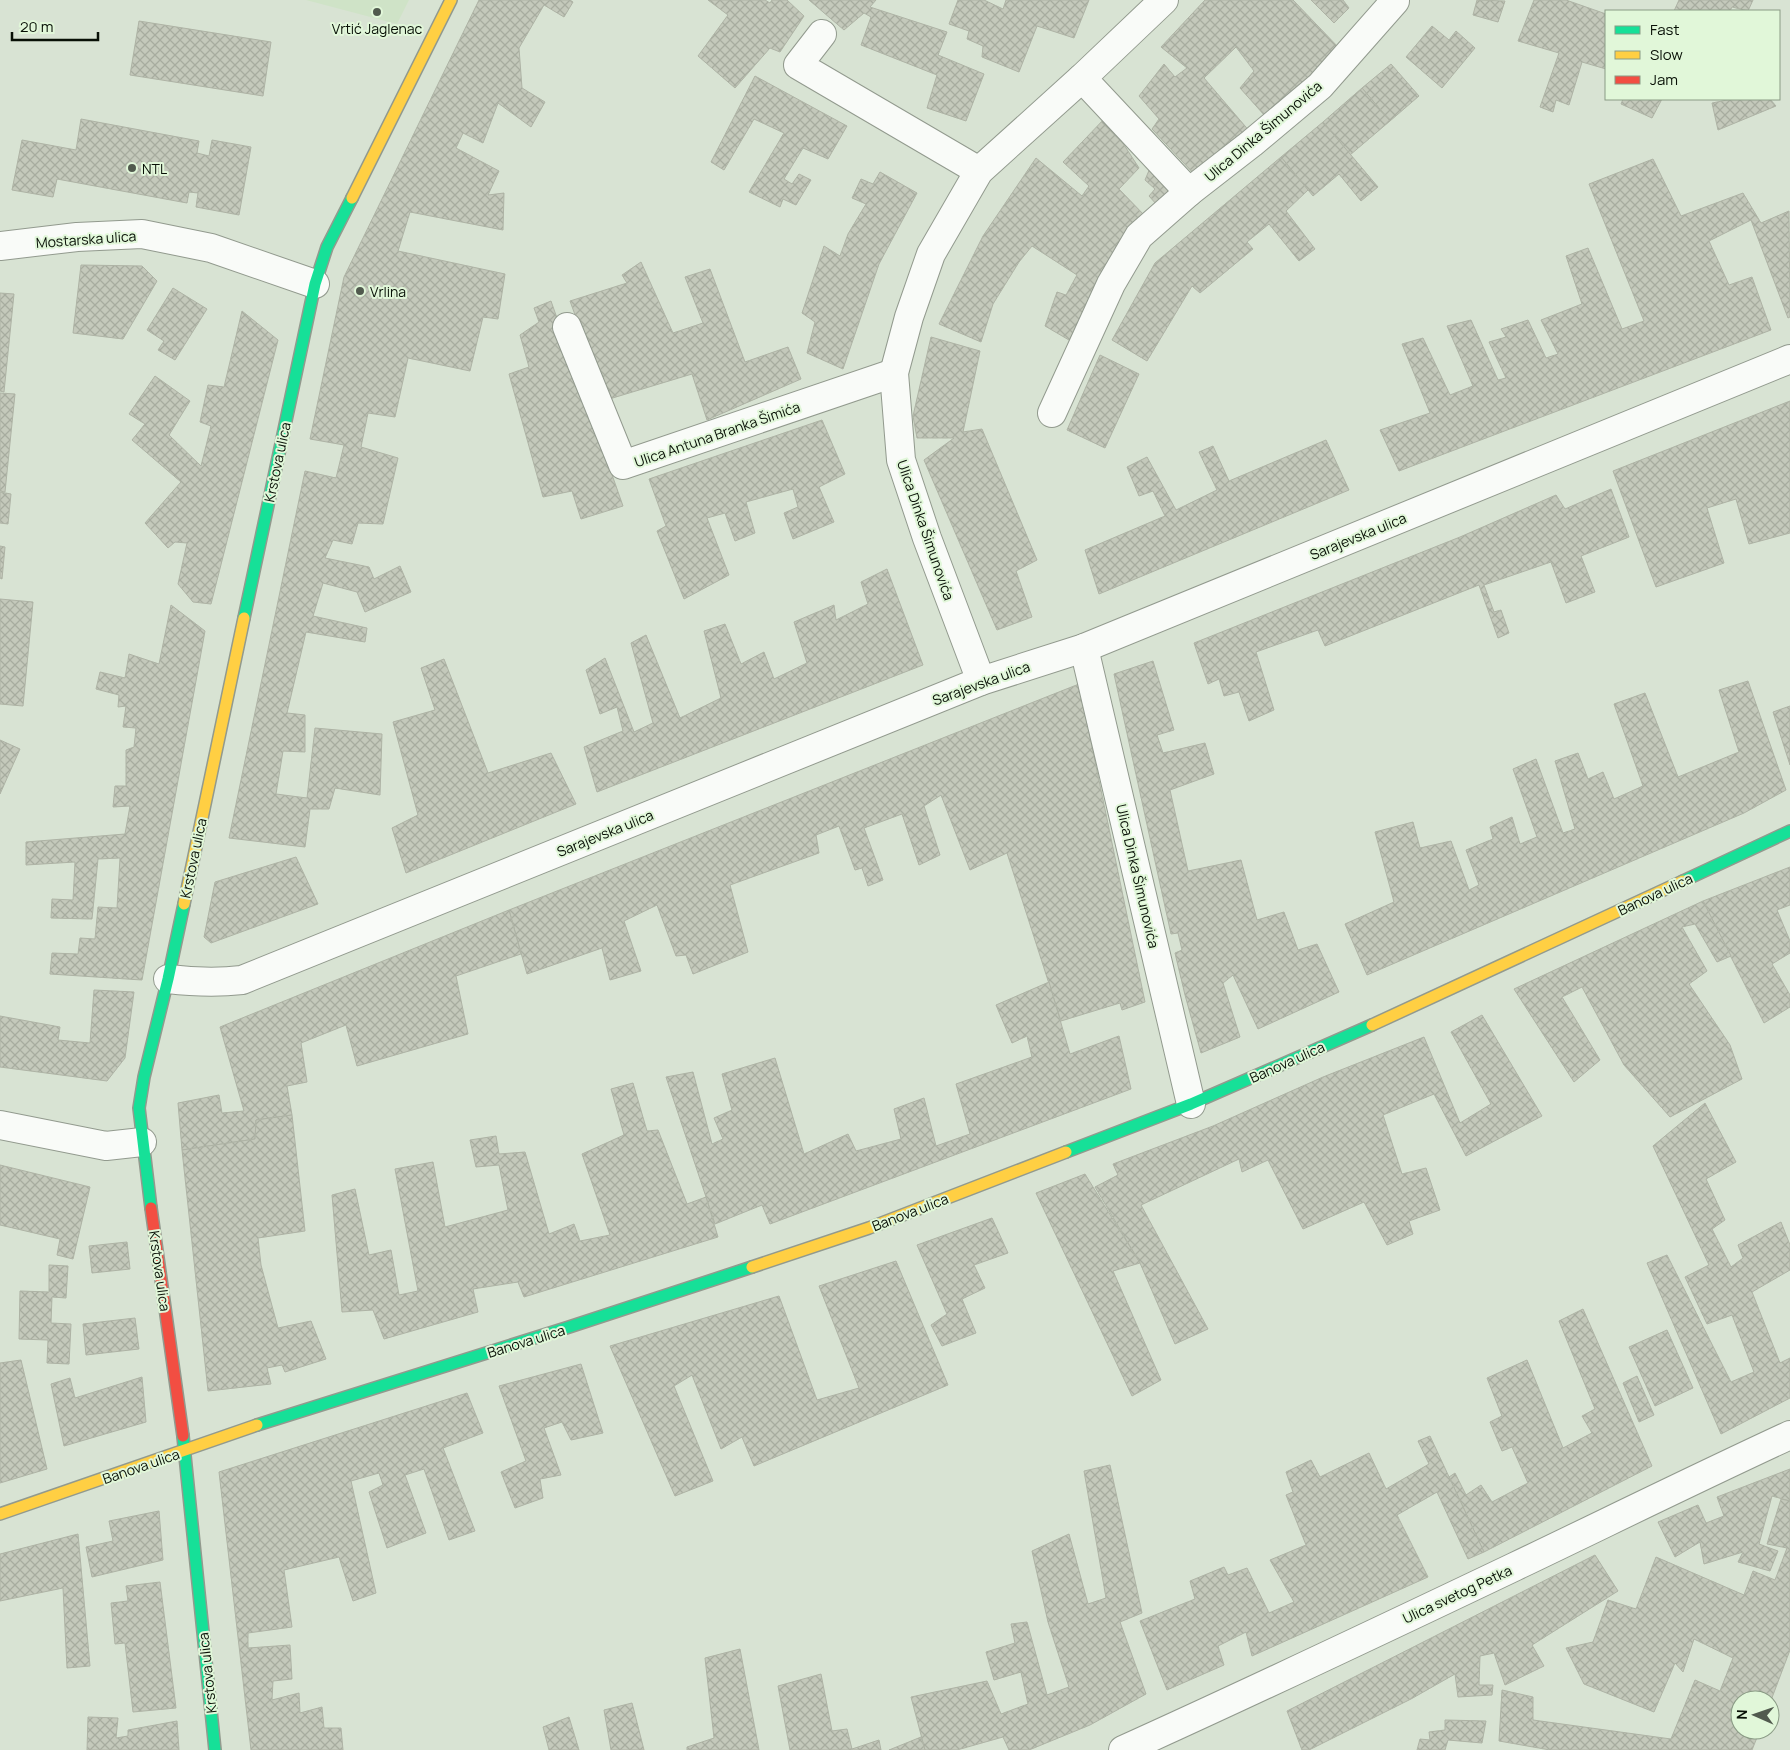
<svg xmlns="http://www.w3.org/2000/svg" width="1790" height="1750" font-family="Manrope,sans-serif">
  <defs>
    <pattern id="building-cross-hatch" width="8" height="8" patternUnits="userSpaceOnUse" patternTransform="scale(1.25)"><rect width="8" height="8" fill="#c4c9bb"/><path d="M0 0l8 8M0 8l8-8" fill="none" stroke="#a7ac9f"/></pattern>
  </defs>
  <rect width="100%" height="100%" fill="#d8e3d3"/>
  <path fill="#cfe3c7" d="M306,0H409L397,24Z"/>
  <g fill="url(#building-cross-hatch)" stroke="#aeb3a5">
    <path d="M479,0H570L573,2L564,17L544,5L519,48L522,88L545,102L531,127L498,103L483,143L463,133L456,148L499,171L488,195L504,193L503,230L410,212L398,251L505,274L498,319L483,317L470,371L408,358L395,417L368,413L361,447L398,458L383,524L358,523L352,544L333,540L325,558L369,567L374,579L400,566L411,592L365,612L357,592L323,583L313,616L367,628L365,642L306,632L287,713L305,715V752L283,751L276,794L307,798L315,728L382,734L380,795L335,788L329,809H310L305,847L229,838L305,471L336,478L344,445L310,439L344,277Z"/>
    <path d="M708,0H765L770,3L772,0H787L804,16L780,52L770,48L735,88L698,56L728,15Z"/>
    <path d="M809,0H876L870,7L947,32L938,55L984,74L966,121L927,108L937,75L861,45L871,17L864,13L844,30Z"/>
    <path d="M958,0H984L1003,9L1006,0H1089L1074,38L1037,26L1019,72L982,57L983,46L967,39L969,31L949,24Z"/>
    <path d="M1205,0H1293L1340,49L1313,81L1265,116L1240,88L1254,71L1236,47L1204,78L1251,133L1195,175L1152,129L1159,119L1139,96L1164,64L1175,77L1187,68L1161,47Z"/>
    <path d="M1311,0H1343L1349,8L1334,23Z"/>
    <path d="M1477,0L1505,1L1498,22L1473,15Z"/>
    <path d="M1534,0H1566L1606,14V69L1582,62L1569,105L1556,100L1553,112L1540,107L1559,53L1518,41Z"/>
    <path d="M1679,0H1753L1748,11L1732,7L1730,11H1674Z"/>
    <path d="M139,21L271,42L263,96L130,75Z"/>
    <path d="M1432,26L1449,40L1456,31L1475,48L1442,88L1406,57Z"/>
    <path d="M1391,64L1419,96L1390,121L1362,88Z"/>
    <path d="M755,76L847,126L828,159L803,148L784,179L792,184L799,174L811,180L796,205L783,199L780,207L749,192L784,133L754,119L724,170L711,162Z"/>
    <path d="M1362,88L1390,121L1350,155L1323,122Z"/>
    <path d="M1623,99H1662L1652,118L1621,104Z"/>
    <path d="M1732,99H1770L1776,106L1718,130L1712,103Z"/>
    <path d="M1106,117L1139,168L1119,189L1146,217L1129,234L1069,340L1045,326L1057,292L1066,295L1077,275L1032,246L1019,262L993,304L981,342L939,324L983,236L1036,158L1082,196L1089,186L1063,162Z"/>
    <path d="M81,119L199,141L197,153L209,156L212,140L251,147L239,215L196,207L198,193L189,192L187,203L57,179L53,197L12,190L22,140L76,150Z"/>
    <path d="M1323,122L1378,187L1361,201L1339,174L1313,196L1281,157Z"/>
    <path d="M1281,157L1308,190L1286,211L1315,249L1299,261L1269,224L1247,242L1253,249L1200,293L1192,286L1147,361L1112,340L1155,263Z"/>
    <path d="M1653,159L1681,216L1743,193L1761,223L1789,211L1790,317L1788,318L1751,220L1709,241L1729,285L1752,277L1771,330L1399,471L1380,430L1430,413L1402,344L1423,338L1450,395L1473,386L1447,326L1471,320L1498,380L1506,378L1489,342L1506,337L1501,329L1528,320L1546,358L1558,354L1541,320L1582,304L1566,256L1588,248L1622,329L1644,321L1589,184Z"/>
    <path d="M1150,168L1173,192L1157,205L1149,196L1155,189L1145,180Z"/>
    <path d="M880,172L917,193L879,264L843,369L807,353L815,322L802,313L824,246L840,256L848,234L866,204L852,198L861,179L873,184Z"/>
    <path d="M641,262L673,333L703,323L685,277L710,269L745,362L788,347L801,379L707,420L692,374L606,400L570,301L627,283L622,275Z"/>
    <path d="M81,265L142,266L157,281L123,339L73,333Z"/>
    <path d="M173,288L207,309L175,360L158,350L164,341L147,330Z"/>
    <path d="M0,293L14,294L4,392L0,391Z"/>
    <path d="M551,301L623,506L581,519L572,491L543,497L509,374L529,367L520,335L539,322L534,308Z"/>
    <path d="M242,311L278,340L211,604L193,602L178,584L187,543L175,542L168,548L145,523L181,482L132,440L145,424L129,414L155,376L190,401L169,435L201,466L211,426L200,422L208,385L224,387Z"/>
    <path d="M931,337L980,351L963,432L982,429L1037,560L1016,571L1032,617L997,630L924,460L954,438H917L913,416Z"/>
    <path d="M1100,355L1139,374L1105,448L1067,430Z"/>
    <path d="M0,393L15,394L5,492L0,491Z"/>
    <path d="M1790,401V533L1749,544L1736,499L1707,508L1724,563L1656,587L1613,471Z"/>
    <path d="M822,420L845,474L819,487L834,522L793,539L784,513L798,507L793,489L746,502L755,533L735,541L725,513L707,518L729,575L684,599L657,531L666,526L649,479Z"/>
    <path d="M1326,440L1349,490L1099,594L1085,550L1165,516L1153,491L1139,496L1127,467L1147,457L1176,510L1217,490L1199,452L1213,446L1229,481Z"/>
    <path d="M1611,489L1629,537L1581,556L1595,592L1566,603L1551,562L1484,585L1494,612L1501,610L1509,633L1498,638L1479,585L1325,646L1318,630L1256,652L1274,710L1249,721L1239,692L1224,696L1219,679L1208,684L1194,643L1460,537L1556,495L1565,509Z"/>
    <path d="M0,492L11,494L8,524L0,523Z"/>
    <path d="M0,546L5,547L2,579L0,578Z"/>
    <path d="M887,569L923,665L597,792L584,747L623,731L617,707L600,714L586,670L605,658L634,732L653,723L631,643L646,635L680,718L721,698L704,631L725,624L741,664L764,652L774,679L807,663L794,622L834,605L836,620L868,604L861,582Z"/>
    <path d="M0,599L33,602L23,706L0,704Z"/>
    <path d="M171,605L205,631L142,980L50,974L52,953L78,954L80,938L95,939L98,907L117,908L120,858L98,859L92,919L51,918L52,899L73,900L75,862L26,865V842L125,834L130,806L113,807L115,786H126V750L134,747L136,728L123,727L126,706L118,707L119,695L96,689L100,672L125,678L129,654L159,664Z"/>
    <path d="M444,659L488,773L551,753L576,804L406,873L392,828L418,815L393,722L435,710L421,668Z"/>
    <path d="M1153,661L1174,730L1157,735L1163,753L1205,743L1214,774L1170,790L1188,871L1241,860L1257,920L1284,912L1298,950L1317,944L1339,992L1258,1029L1233,975L1223,983L1240,1037L1201,1053L1185,995L1175,953L1182,950L1178,933L1171,934L1114,674Z"/>
    <path d="M1748,681L1786,790L1744,813L1367,975L1345,924L1394,902L1375,832L1413,822L1420,848L1451,841L1469,890L1479,885L1466,850L1493,839L1490,827L1512,817L1520,844L1537,837L1513,769L1536,759L1563,833L1575,829L1555,761L1578,753L1588,779L1603,772L1614,799L1643,786L1614,704L1645,693L1678,777L1739,752L1719,690Z"/>
    <path d="M1079,684L1145,1002L1122,1010L1120,1003L1061,1021L1007,853L970,870L941,795L924,806L940,855L919,865L902,814L864,828L883,880L868,886L862,868L855,870L839,826L816,835L819,853L730,885L748,952L693,974L686,955L676,956L657,905L624,921L641,971L610,980L602,948L527,974L509,910Z"/>
    <path d="M1790,706V765L1773,712Z"/>
    <path d="M0,740L20,749L0,794Z"/>
    <path d="M296,857L318,904L211,943L204,937L215,882Z"/>
    <path d="M1790,867V905L1777,910L1790,941V953L1772,964L1790,995V1007L1764,1023L1703,901Z"/>
    <path d="M1703,901L1731,956L1717,962L1695,924L1682,927L1707,971L1689,984L1730,1045L1742,1079L1670,1117L1624,1065L1582,987L1562,997L1600,1060L1574,1082L1514,989Z"/>
    <path d="M509,910L521,954L456,976L468,1034L357,1066L346,1025L301,1043L307,1082L287,1086L292,1115L256,1120L255,1139L182,1150L178,1103L219,1095L222,1113L244,1111L220,1027Z"/>
    <path d="M1049,982L1070,1054L1119,1036L1131,1089L770,1224L762,1205L715,1224L666,1077L693,1072L712,1144L723,1139L714,1118L732,1110L722,1074L775,1058L804,1154L848,1134L856,1151L901,1139L894,1109L924,1098L936,1146L970,1134L956,1084L1032,1057L1027,1036L1012,1043L996,1005Z"/>
    <path d="M94,990L134,992L125,1058L107,1081L0,1067V1016L60,1027L58,1040L90,1043Z"/>
    <path d="M1482,1015L1542,1116L1466,1156L1434,1094L1383,1115L1402,1174L1426,1168L1440,1210L1409,1221L1413,1234L1387,1245L1364,1202L1303,1229L1268,1160L1242,1172L1239,1159L1141,1205L1208,1329L1175,1344L1140,1263L1095,1187L1118,1175L1113,1164L1213,1126L1323,1077L1424,1037L1460,1123L1491,1104L1451,1032Z"/>
    <path d="M633,1083L647,1131L658,1130L687,1204L706,1197L718,1237L524,1297L518,1282L473,1289L478,1312L384,1339L373,1310L342,1312L332,1195L355,1189L369,1255L391,1250L399,1295L418,1291L395,1169L433,1162L445,1227L508,1210L499,1165L476,1167L470,1140L496,1136L499,1154L525,1152L549,1234L574,1224L580,1241L610,1235L582,1154L624,1135L611,1089Z"/>
    <path d="M1705,1103L1736,1162L1706,1179L1725,1220L1712,1229L1731,1267L1743,1258L1738,1245L1781,1222L1790,1245V1270L1752,1292L1780,1363L1790,1358V1398L1721,1434L1647,1263L1667,1255L1731,1382L1754,1372L1732,1315L1707,1324L1685,1277L1709,1265L1653,1146Z"/>
    <path d="M292,1115L305,1231L258,1238L261,1265L278,1328L311,1321L326,1359L285,1372L282,1365L267,1368L271,1384L208,1391L182,1150L255,1139L256,1120Z"/>
    <path d="M0,1165L90,1187L73,1259L57,1255L60,1239L0,1225Z"/>
    <path d="M1085,1174L1140,1263L1113,1271L1161,1380L1132,1396L1036,1193Z"/>
    <path d="M992,1218L1008,1253L974,1265L985,1288L962,1299L976,1333L942,1346L931,1325L947,1314L917,1245Z"/>
    <path d="M127,1242L130,1269L92,1273L89,1246Z"/>
    <path d="M896,1261L948,1385L754,1466L742,1437L721,1449L692,1375L674,1386L713,1481L675,1496L610,1346L779,1296L817,1400L859,1388L819,1286Z"/>
    <path d="M49,1265L68,1266L66,1298L52,1297L51,1323L71,1324L69,1364L47,1363L48,1340L19,1339L20,1291L49,1292Z"/>
    <path d="M1583,1309L1652,1466L1484,1552L1449,1477L1455,1473L1466,1495L1481,1485L1492,1502L1528,1483L1512,1447L1502,1451L1490,1422L1502,1416L1487,1378L1527,1360L1563,1448L1592,1433L1582,1416L1595,1409L1559,1321Z"/>
    <path d="M135,1318L139,1349L86,1355L83,1324Z"/>
    <path d="M1667,1330L1693,1388L1655,1406L1629,1347Z"/>
    <path d="M21,1360L47,1469L0,1483V1363Z"/>
    <path d="M581,1364L603,1433L571,1440L562,1422L544,1428L561,1475L540,1479L543,1498L515,1508L501,1472L526,1461L499,1386Z"/>
    <path d="M1637,1376L1654,1415L1639,1422L1623,1383Z"/>
    <path d="M142,1377L146,1422L64,1446L51,1384L70,1378L75,1398Z"/>
    <path d="M467,1393L483,1433L443,1448L475,1531L449,1540L424,1469L405,1475L426,1533L387,1548L369,1492L383,1485L379,1473L351,1481L376,1593L353,1601L339,1557L284,1570L292,1627L248,1633V1648L290,1645L292,1679L273,1681L272,1700L299,1693L300,1713L322,1707L324,1728H341L343,1750H251L219,1472Z"/>
    <path d="M1430,1436L1484,1552L1468,1559L1437,1492L1397,1515L1428,1577L1252,1656L1246,1632L1218,1646L1224,1665L1167,1690L1140,1621L1195,1599L1190,1581L1224,1567L1228,1575L1247,1568L1269,1613L1294,1602L1270,1560L1306,1545L1286,1495L1293,1492L1286,1472L1311,1460L1320,1477L1369,1453L1386,1489L1429,1464L1418,1441Z"/>
    <path d="M1110,1465L1142,1613L1120,1622L1146,1694L1090,1725L1029,1750H1009L1003,1737L957,1750H925L911,1697L987,1681L1001,1714L1028,1704L1021,1672L994,1680L986,1652L1015,1643L1011,1624L1027,1622L1047,1695L1069,1687L1048,1622L1032,1551L1069,1534L1088,1604L1106,1598L1084,1471Z"/>
    <path d="M1790,1469V1501L1772,1496L1759,1544L1778,1551L1770,1571L1738,1562L1743,1552L1704,1564L1700,1542L1675,1557L1658,1522L1698,1505L1706,1523L1724,1516L1717,1497Z"/>
    <path d="M1781,1499L1790,1501V1650L1770,1703V1700H1740V1730H1760L1752,1750H1550L1499,1741L1502,1690L1533,1697V1720L1671,1739L1695,1680L1720,1691L1733,1658L1694,1639L1683,1672L1675,1663L1654,1712L1584,1684L1566,1648L1593,1642L1608,1600L1636,1609L1656,1557L1744,1595L1753,1571L1775,1580L1787,1548L1767,1544Z"/>
    <path d="M159,1511L163,1560L92,1577L86,1547L113,1541L109,1521Z"/>
    <path d="M78,1534L90,1666L67,1668L63,1588L0,1601V1554Z"/>
    <path d="M1595,1555L1618,1591L1532,1645L1544,1666L1505,1685L1494,1653L1480,1656L1479,1685H1493L1492,1695L1458,1697L1455,1674L1411,1699L1309,1750H1302L1287,1711Z"/>
    <path d="M160,1582L176,1708L133,1712L125,1643L115,1644L111,1603L128,1601L126,1586Z"/>
    <path d="M740,1649L759,1750H687V1747L714,1738L705,1658Z"/>
    <path d="M821,1674L832,1731L847,1729L852,1749L879,1740L881,1750H790L778,1686Z"/>
    <path d="M632,1703L644,1750H611L604,1710Z"/>
    <path d="M88,1717L118,1718L116,1738L128,1736V1730L177,1721L179,1750H87Z"/>
    <path d="M569,1717L579,1750H549L543,1727Z"/>
    <path d="M1445,1720L1486,1721L1482,1743L1448,1740L1445,1750H1417L1420,1739L1430,1740L1429,1732L1445,1730Z"/>
    <path d="M921,1737L925,1750H889Z"/>
  </g>
  <g fill="none" stroke-linecap="round" stroke-linejoin="round">
    <defs>
      <g id="street">
        <path d="M822,34L798,65L979,171"/>
        <path d="M1082,78L1189,192"/>
        <path d="M0,246L77,237L142,234L211,248L315,284"/>
        <path d="M567,327L623,465L894,373"/>
        <path d="M1052,413L1111,284L1139,236L1189,192L1252,143L1320,86L1395,1"/>
        <path d="M1084,648L1191,1104"/>
        <path d="M981,681L927,538L901,460L894,373L909,317L931,254L979,171L1082,78L1164,0"/>
        <path d="M168,979C194,982 215,983 242,980L981,681L1084,648L1790,359"/>
        <path d="M0,1125L106,1146L142,1142"/>
        <path d="M1123,1750C1254,1691 1384,1629 1514,1567C1606,1523 1697,1478 1790,1435"/>
      </g>
      <g id="fast">
        <path d="M244,618L315,284L327,247L352,198"/>
        <path d="M1683,881L1790,831"/>
        <path d="M1066,1152L1191,1104L1372,1025"/>
        <path d="M151,1208L139,1108L144,1077L168,979L184,904"/>
        <path d="M257,1425L566,1328L752,1267"/>
        <path d="M183,1436L215,1750"/>
      </g>
      <g id="slow">
        <path d="M352,198L451,0"/>
        <path d="M184,904L244,618"/>
        <path d="M1372,1025L1683,881"/>
        <path d="M752,1267L869,1228L1066,1152"/>
        <path d="M0,1514L257,1425"/>
      </g>
      <path id="jam" d="M151,1208L183,1436"/>
    </defs>
    <use href="#street" stroke="#929a8e" stroke-width="30"/>
    <use href="#fast" stroke="#929a8e" stroke-width="14"/>
    <use href="#slow" stroke="#929a8e" stroke-width="14"/>
    <use href="#jam" stroke="#929a8e" stroke-width="14"/>
    <use href="#street" stroke="#f9fbf8" stroke-width="28"/>
    <use href="#fast" stroke="#16e098" stroke-width="11"/>
    <use href="#slow" stroke="#ffcf43" stroke-width="11"/>
    <use href="#jam" stroke="#f24e42" stroke-width="11"/>
  </g>
  <g fill="#515a4e" stroke="#e1f7d9" stroke-width="2">
    <circle cx="377" cy="12" r="5"/>
    <circle cx="132" cy="168" r="5"/>
    <circle cx="360" cy="291" r="5"/>
  </g>
  <g text-anchor="middle" dominant-baseline="central" stroke-width="4" stroke-linejoin="round" paint-order="stroke">
    <g font-size="14" fill="#081006" stroke="#e1f7d9" text-anchor="start">
      <text x="377" y="28" text-anchor="middle">Vrtić Jaglenac</text>
      <text x="142" y="168">NTL</text>
      <text x="370" y="291">Vrlina</text>
    </g>
    <g font-size="14" fill="#081006" stroke="#e1f7d9">
      <text transform="translate(1263 131) rotate(-40)">Ulica Dinka Šimunovića</text>
      <text transform="translate(86 239) rotate(-4)">Mostarska ulica</text>
      <text transform="translate(717 434) rotate(-19)">Ulica Antuna Branka Šimića</text>
      <text transform="translate(277 462) rotate(-78)">Krstova ulica</text>
      <text transform="translate(926 530) rotate(71)">Ulica Dinka Šimunovića</text>
      <text transform="translate(1358 536) rotate(-22)">Sarajevska ulica</text>
      <text transform="translate(981 683) rotate(-20)">Sarajevska ulica</text>
      <text transform="translate(605 833) rotate(-22)">Sarajevska ulica</text>
      <text transform="translate(193 858) rotate(-78)">Krstova ulica</text>
      <text transform="translate(1138 876) rotate(77)">Ulica Dinka Šimunovića</text>
      <text transform="translate(1655 894) rotate(-25)">Banova ulica</text>
      <text transform="translate(1287 1062) rotate(-24)">Banova ulica</text>
      <text transform="translate(910 1212) rotate(-21)">Banova ulica</text>
      <text transform="translate(160 1271) rotate(82)">Krstova ulica</text>
      <text transform="translate(526 1341) rotate(-17)">Banova ulica</text>
      <text transform="translate(141 1466) rotate(-19)">Banova ulica</text>
      <text transform="translate(1457 1594) rotate(-25)">Ulica svetog Petka</text>
      <text transform="translate(207 1673) rotate(-96)">Krstova ulica</text>
    </g>
  </g>
  <rect x="1605" y="10" width="175" height="90" fill="#e1f7d9" stroke="#8a9b85"/>
  <rect x="1615" y="26" width="25" height="8" fill="#16e098" stroke="#8a9b85"/>
  <text x="1650" y="35" font-size="15" fill="#081006">Fast</text>
  <rect x="1615" y="51" width="25" height="8" fill="#ffcf43" stroke="#8a9b85"/>
  <text x="1650" y="60" font-size="15" fill="#081006">Slow</text>
  <rect x="1615" y="76" width="25" height="8" fill="#f24e42" stroke="#8a9b85"/>
  <text x="1650" y="85" font-size="15" fill="#081006">Jam</text>
  <g transform="translate(1755 1715) rotate(272)"><circle r="24" fill="#e1f7d9" stroke="#8a9b85"/>
  <path d="M0-4L9 19L0 12L-9 19Z" fill="#515a4e"/>
  <text y="-8" font-size="14" font-weight="bold" text-anchor="middle" fill="#081006">N</text>
  </g>
  <path d="M12 32v8h86v-8" fill="none" stroke="#081006" stroke-width="2.5"/>
  <text x="20" y="32" font-size="15" fill="#081006" stroke="#e1f7d9" stroke-width="4" paint-order="stroke">20 m</text>
</svg>
